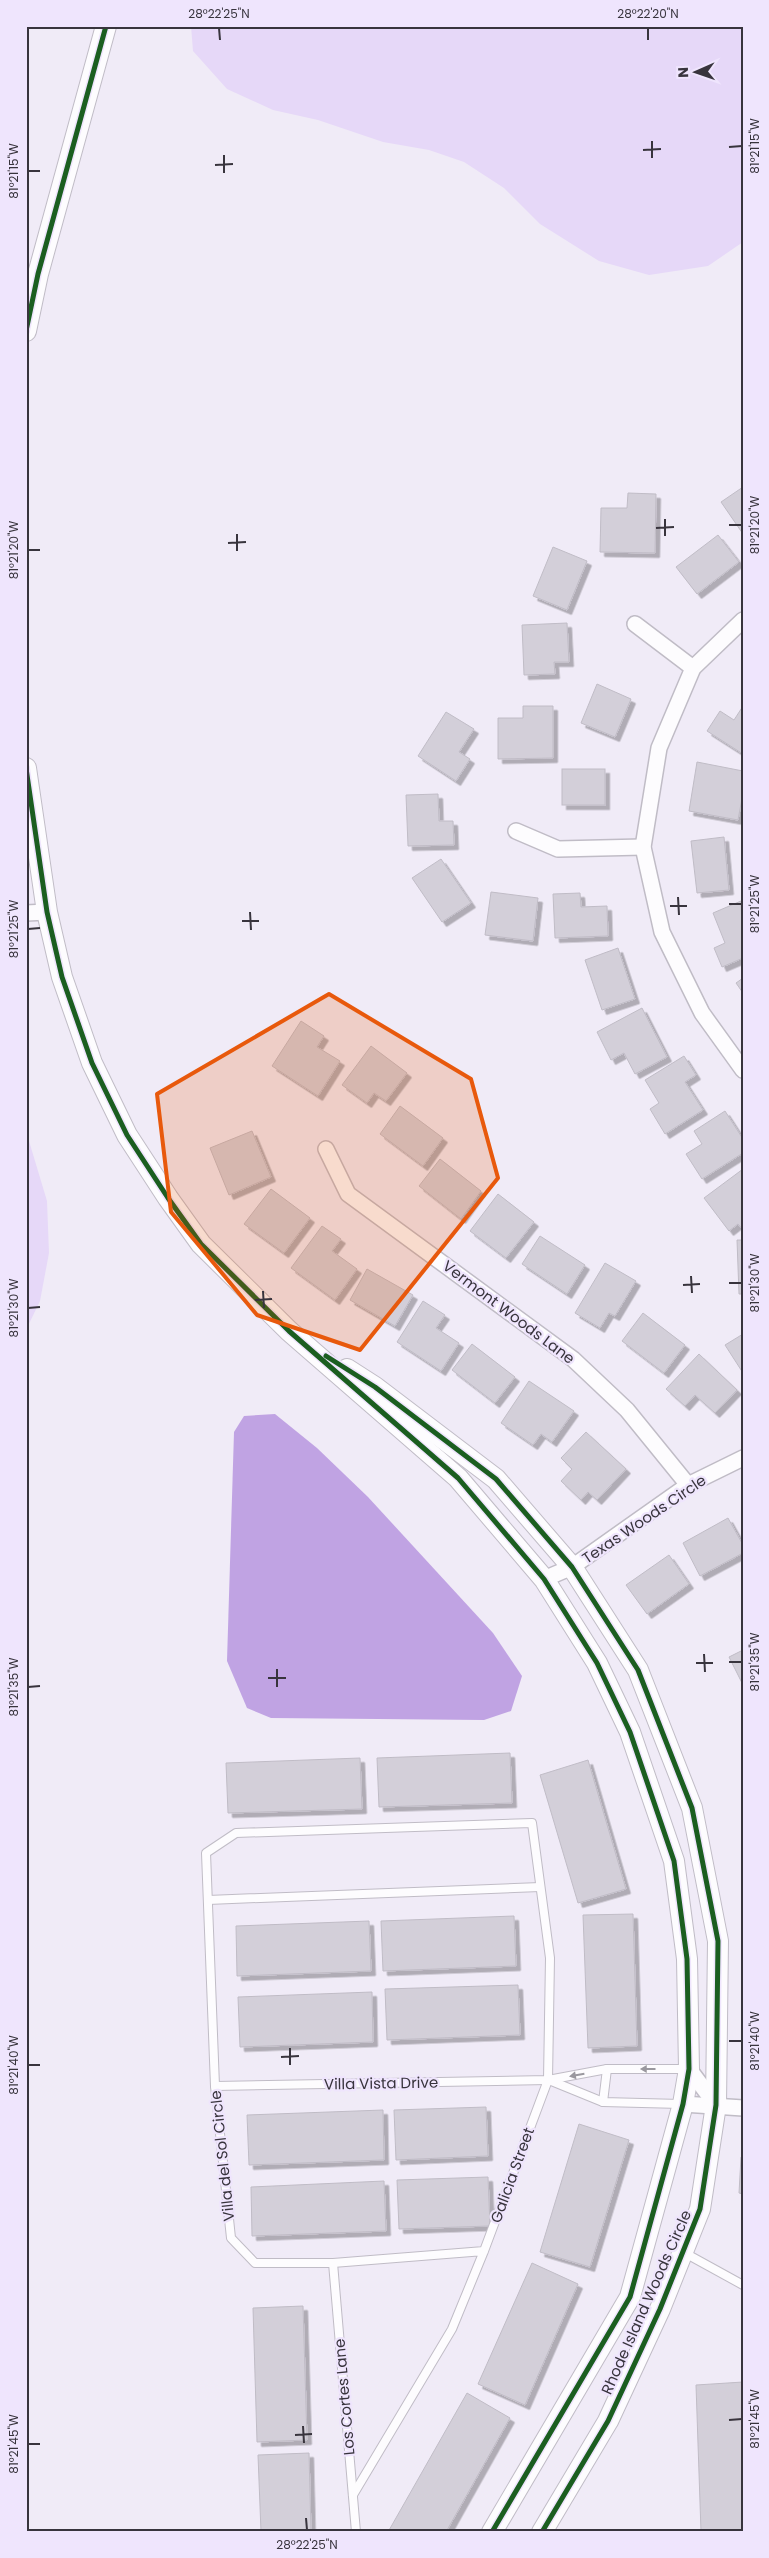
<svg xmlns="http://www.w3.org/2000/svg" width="769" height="2558" font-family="Poppins,sans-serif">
  <defs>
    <filter id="shadow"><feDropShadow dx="4.5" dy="4.5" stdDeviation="0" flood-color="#0004"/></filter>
  </defs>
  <rect width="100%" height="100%" fill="#f0ebf7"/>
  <g fill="#e6d8f8">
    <path d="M191,26H743V242L708,266L649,275L599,261L540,224L504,188L464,162L429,150L383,142L318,120L273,110L227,89L193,51Z"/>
    <path d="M26,1131L47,1201L49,1253L40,1301L26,1330Z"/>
  </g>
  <path fill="#c0a3e3" d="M275,1414L317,1448L368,1497L493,1633L522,1676L511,1711L484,1720L271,1718L247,1708L227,1661L234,1432L244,1416Z"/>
  <g fill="#d3cfd9" stroke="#c0bcc6" filter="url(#shadow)">
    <path d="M743,487V534L721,502Z"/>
    <path d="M628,493L656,494L655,553L600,552L601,508H627Z"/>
    <path d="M718,535L739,562L697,594L676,567Z"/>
    <path d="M553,547L587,561L567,610L533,596Z"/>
    <path d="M567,623L569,662H554L555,674L524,675L522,625Z"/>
    <path d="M597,684L631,699L615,737L581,723Z"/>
    <path d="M523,706H553V758L498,759V718H523Z"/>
    <path d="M743,706V754L707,731L720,711L734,720Z"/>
    <path d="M446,712L474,729L459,752L470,759L456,781L418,756Z"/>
    <path d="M697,762L743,771V793L738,820L689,811Z"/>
    <rect x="562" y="769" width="43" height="36"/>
    <path d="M438,794L439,821H453L454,845L408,846L406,795Z"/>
    <path d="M724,837L729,890L697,893L691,841Z"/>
    <path d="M441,859L471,903L442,922L412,878Z"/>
    <path d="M491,892L538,898L533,941L485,935Z"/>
    <path d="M580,893L581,907L607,906L608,936L555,938L553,894Z"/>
    <path d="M741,901L743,958L722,967L714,948L725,943L713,913Z"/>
    <path d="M618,948L635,999L602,1010L585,960Z"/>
    <path d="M743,978V993L736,983Z"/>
    <path d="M642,1008L667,1057L635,1074L624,1053L611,1060L597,1032Z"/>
    <path d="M301,1021L324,1036L317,1047L340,1061L318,1096L272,1066Z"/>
    <path d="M371,1046L407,1073L386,1101L374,1093L367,1103L342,1085Z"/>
    <path d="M684,1056L696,1075L685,1082L703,1110L665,1134L650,1109L659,1103L645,1080Z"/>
    <path d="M400,1106L443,1138L423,1166L380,1134Z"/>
    <path d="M725,1111L743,1139V1153L702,1179L686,1154L702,1144L694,1131Z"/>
    <path d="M252,1131L271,1177L229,1195L210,1148Z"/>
    <path d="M440,1159L481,1191L461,1219L419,1186Z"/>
    <path d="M743,1169V1230L738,1224L729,1231L704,1198Z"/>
    <path d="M271,1189L310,1218L284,1253L244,1224Z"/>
    <path d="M498,1194L534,1222L506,1258L470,1231Z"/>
    <path d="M322,1226L341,1239L332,1251L357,1269L335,1300L291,1268Z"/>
    <path d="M540,1236L585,1265L567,1294L522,1264Z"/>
    <path d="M737,1240H743V1294H739Z"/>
    <path d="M605,1263L636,1281L615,1316L609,1313L600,1328L575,1313Z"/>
    <path d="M367,1269L413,1295L395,1326L350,1300Z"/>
    <path d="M423,1301L445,1315L436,1328L459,1343L441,1371L397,1342Z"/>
    <path d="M643,1313L685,1345L664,1373L622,1341Z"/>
    <path d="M743,1334V1373L725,1345Z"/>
    <path d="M472,1344L515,1377L495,1403L452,1370Z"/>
    <path d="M699,1354L737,1390L715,1413L695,1395L685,1406L666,1389Z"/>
    <path d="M529,1381L574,1411L552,1442L541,1434L533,1445L501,1423Z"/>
    <path d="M586,1432L626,1469L597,1500L588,1492L581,1500L561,1481L572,1469L561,1458Z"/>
    <path d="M728,1518L743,1545V1553L700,1576L683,1543Z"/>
    <path d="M669,1555L689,1584L647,1614L626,1585Z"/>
    <path d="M743,1650V1685L729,1657Z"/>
    <path d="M510,1753L512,1803L379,1807L377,1758Z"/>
    <path d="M360,1758L362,1809L228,1813L226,1763Z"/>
    <path d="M588,1760L626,1889L578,1903L540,1775Z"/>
    <path d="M633,1914L637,2046L588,2048L583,1915Z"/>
    <path d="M514,1916L516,1966L383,1971L381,1921Z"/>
    <path d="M369,1921L371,1971L237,1976L236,1926Z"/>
    <path d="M518,1985L520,2035L387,2040L385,1989Z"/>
    <path d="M372,1992L373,2042L240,2047L238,1997Z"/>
    <path d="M486,2107L488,2156L396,2160L394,2110Z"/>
    <path d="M383,2110L384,2160L249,2165L247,2115Z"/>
    <path d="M579,2124L629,2140L590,2267L540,2252Z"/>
    <path d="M741,2157H743V2194L739,2193Z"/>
    <path d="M488,2177L490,2226L399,2229L397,2180Z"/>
    <path d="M384,2181L386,2231L252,2236L251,2187Z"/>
    <path d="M532,2263L578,2284L525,2405L478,2384Z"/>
    <path d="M303,2306L307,2440L257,2442L253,2308Z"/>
    <path d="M743,2382V2532H701L696,2385Z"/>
    <path d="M467,2393L510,2418L446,2532H388Z"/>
    <path d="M309,2453L311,2532H261L258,2455Z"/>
  </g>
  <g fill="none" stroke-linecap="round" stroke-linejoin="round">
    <defs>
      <g id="lane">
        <path d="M208,1900L540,1887"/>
        <path d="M549,2080L603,2102L681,2104"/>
        <path d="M215,2086L548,2080L607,2069H689"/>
        <path d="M603,2102L607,2069"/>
        <path d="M683,2252L743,2285"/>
        <path d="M333,2263L356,2532"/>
        <path d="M353,2495L452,2329L484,2251L548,2080L550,1958L532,1823L236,1833L206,1853L215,2086L231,2238L255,2263H333L484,2251"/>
      </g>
      <g id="street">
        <path d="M743,620L693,668L659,748L643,847L662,932L702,1013L743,1070"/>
        <path d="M635,624L693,668"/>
        <path d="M516,831L558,849L643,847"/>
        <path d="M26,913L47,912"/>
        <path d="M326,1149L348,1194L573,1359L627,1410L688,1485"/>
        <path d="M544,1579L572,1567L688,1485L743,1458"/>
        <path d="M689,2069L716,2105"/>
        <path d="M683,2104L743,2108"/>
      </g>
      <g id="secondary">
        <path d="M26,331L38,274L106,26"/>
        <path d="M26,768L47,912L62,977L92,1063L127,1135L168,1198L201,1244L289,1331L458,1478L544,1579L597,1663L630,1732L674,1861L687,1959L689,2069L683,2104L630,2297L492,2532"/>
        <path d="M347,1369L375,1387L496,1479L572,1567L638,1670L692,1808L718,1941L716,2105L700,2209L660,2309L608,2421L542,2532"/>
      </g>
    </defs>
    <use href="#lane" stroke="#c0bcc6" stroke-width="10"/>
    <use href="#street" stroke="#c0bcc6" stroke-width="18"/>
    <use href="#secondary" stroke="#c0bcc6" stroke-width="22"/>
    <use href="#lane" stroke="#fdfcfe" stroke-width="8"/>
    <use href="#street" stroke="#fdfcfe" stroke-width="15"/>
    <use href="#secondary" stroke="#fdfcfe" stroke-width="20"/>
    <defs>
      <g id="cycleway">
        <path d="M26,331L38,274L106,26"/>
        <path d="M26,768L47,912L62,977L92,1063L127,1135L168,1198L201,1244L289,1331L458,1478L544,1579L597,1663L630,1732L674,1861L687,1959L689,2069L683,2104L630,2297L492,2532"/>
        <path d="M326,1356L375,1387L496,1479L572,1567L638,1670L692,1808L718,1941L716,2105L700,2209L660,2309L608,2421L542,2532"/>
      </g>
    </defs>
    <use href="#cycleway" stroke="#efe5fd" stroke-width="8"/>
    <use href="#cycleway" stroke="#1b5e20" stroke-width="5"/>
  </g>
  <defs><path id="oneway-solid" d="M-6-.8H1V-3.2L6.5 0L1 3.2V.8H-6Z" transform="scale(1.25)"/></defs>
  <g fill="#9a989e">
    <use href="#oneway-solid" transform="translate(648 2069) rotate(180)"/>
    <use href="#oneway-solid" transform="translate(577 2075) rotate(170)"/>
  </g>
  <path fill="#e8590c" fill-opacity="0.2" stroke="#e8590c" stroke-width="4" stroke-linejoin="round" d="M329,994L471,1079L498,1178L360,1350L257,1315L171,1212L157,1094Z"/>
  <path fill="none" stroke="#38343d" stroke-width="2" d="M219,28L220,40M648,28V40M652,141V158M729,147L742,146M643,150L661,149M224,155V173M215,165L233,164M28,171H40M665,519V536M729,525H742M656,528L674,527M237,534V551M228,543L246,542M28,550H40M678,897L679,915M729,904H742M670,906H687M250,912L251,930M242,921H259M28,929L40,928M691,1276L692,1293M729,1283H742M683,1285L700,1284M263,1291L264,1308M255,1300L272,1299M28,1308L40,1307M704,1654L705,1672M729,1662H742M696,1663H713M277,1669V1687M268,1678H286M28,1687L40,1686M729,2041H742M290,2048V2065M281,2057L299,2056M28,2065H40M729,2420L742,2419M303,2426L304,2443M295,2435L312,2434M28,2444H40M306,2518L307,2530"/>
  <g text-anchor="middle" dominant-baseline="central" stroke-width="4.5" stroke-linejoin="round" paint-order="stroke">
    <g font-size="15" fill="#38343d" stroke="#efe5fd">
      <text transform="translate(509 1312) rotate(37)">Vermont Woods Lane</text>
      <text transform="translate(644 1519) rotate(-34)">Texas Woods Circle</text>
      <text transform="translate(381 2083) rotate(-1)">Villa Vista Drive</text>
      <text transform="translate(222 2156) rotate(-96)">Villa del Sol Circle</text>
      <text transform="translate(512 2175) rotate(-70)">Galicia Street</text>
      <text transform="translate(646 2302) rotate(-66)">Rhode Island Woods Circle</text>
      <text transform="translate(344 2397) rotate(-95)">Los Cortes Lane</text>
    </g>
  </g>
  <rect width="769" height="2558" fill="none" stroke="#efe5fd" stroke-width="55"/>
  <g transform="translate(696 72) rotate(268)" stroke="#efe5fd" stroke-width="4" paint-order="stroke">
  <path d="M0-4L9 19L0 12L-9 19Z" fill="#38343d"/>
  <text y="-8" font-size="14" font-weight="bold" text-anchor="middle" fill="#38343d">N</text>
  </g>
  <rect x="28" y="28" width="714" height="2502" fill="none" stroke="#38343d" stroke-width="2"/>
  <g font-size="12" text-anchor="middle" fill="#38343d">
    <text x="219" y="18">28°22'25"N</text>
    <text x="648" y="18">28°22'20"N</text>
    <text transform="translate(755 146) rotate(-90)" y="4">81°21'15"W</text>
    <text transform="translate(14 171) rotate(-90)" y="4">81°21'15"W</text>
    <text transform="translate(755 525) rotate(-90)" y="4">81°21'20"W</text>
    <text transform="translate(14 550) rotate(-90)" y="4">81°21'20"W</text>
    <text transform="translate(755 904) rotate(-90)" y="4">81°21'25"W</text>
    <text transform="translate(14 929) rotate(-90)" y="4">81°21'25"W</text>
    <text transform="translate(755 1283) rotate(-90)" y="4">81°21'30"W</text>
    <text transform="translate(14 1308) rotate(-90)" y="4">81°21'30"W</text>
    <text transform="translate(755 1662) rotate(-90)" y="4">81°21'35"W</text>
    <text transform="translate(14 1687) rotate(-90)" y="4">81°21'35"W</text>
    <text transform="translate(755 2041) rotate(-90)" y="4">81°21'40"W</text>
    <text transform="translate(14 2065) rotate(-90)" y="4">81°21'40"W</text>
    <text transform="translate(755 2419) rotate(-90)" y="4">81°21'45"W</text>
    <text transform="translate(14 2444) rotate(-90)" y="4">81°21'45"W</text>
    <text x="307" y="2549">28°22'25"N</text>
  </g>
</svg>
